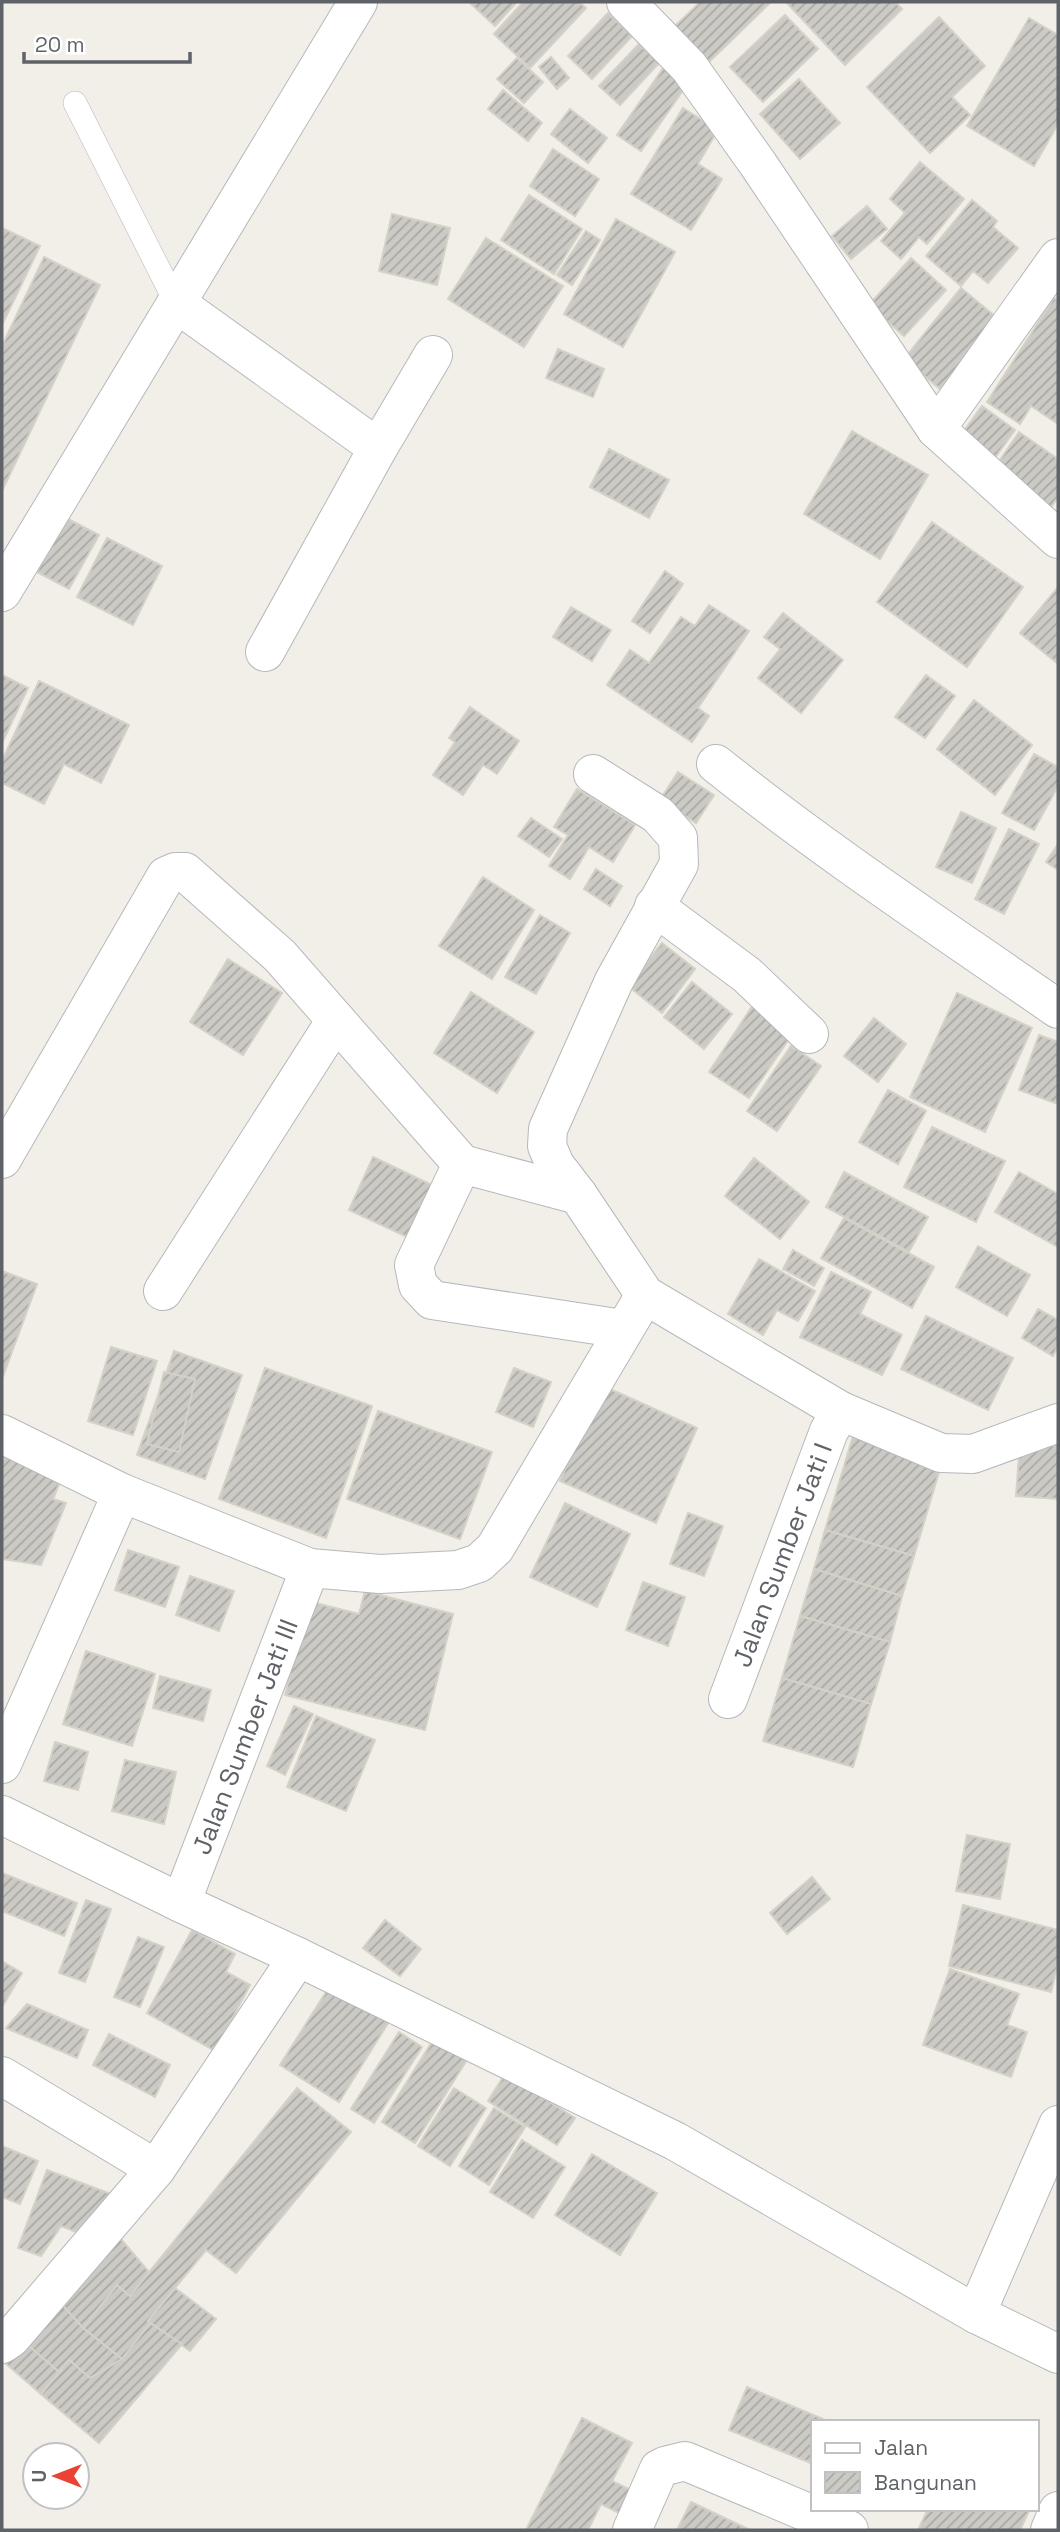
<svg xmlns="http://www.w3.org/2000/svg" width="1060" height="2532" font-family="'Space Grotesk',sans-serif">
  <defs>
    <pattern id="building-hatch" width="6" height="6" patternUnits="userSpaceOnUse" patternTransform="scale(1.75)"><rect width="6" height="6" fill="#cccac5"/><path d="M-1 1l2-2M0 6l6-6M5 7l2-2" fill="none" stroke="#a9a8a4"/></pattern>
  </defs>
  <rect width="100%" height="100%" fill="#f1efe8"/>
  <g fill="url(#building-hatch)" stroke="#d6d1c6" stroke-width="2">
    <path d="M469,2H517L495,26Z"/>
    <path d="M523,2H579L586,8L530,68L494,34Z"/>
    <path d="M700,2H771L709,62L675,26Z"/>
    <path d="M789,2H895L902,9L845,65L787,3Z"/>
    <path d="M608,13L632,36L592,79L568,56Z"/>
    <path d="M785,15L818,49L763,102L730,67Z"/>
    <path d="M939,17L985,66L952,97L970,115L930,153L867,87Z"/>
    <path d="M1029,18L1058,35V124L1034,166L967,126Z"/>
    <path d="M639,44L659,63L620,105L599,86Z"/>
    <path d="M551,57L569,78L557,89L539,67Z"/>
    <path d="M517,58L543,82L524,103L497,79Z"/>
    <path d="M664,67L688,83L641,151L617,135Z"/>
    <path d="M799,79L840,123L800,159L760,114Z"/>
    <path d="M503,90L542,123L528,141L488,109Z"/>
    <path d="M683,108L718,130L698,164L722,179L691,230L631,194Z"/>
    <path d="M570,109L607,138L588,163L551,134Z"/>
    <path d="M553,149L599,179L575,216L530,186Z"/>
    <path d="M920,162L964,199L927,244L919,237L901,259L881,241L905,213L890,199Z"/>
    <path d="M529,195L582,229L554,274L501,240Z"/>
    <path d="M972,200L997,221L993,227L1018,248L988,283L973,271L961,286L926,256Z"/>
    <path d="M867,206L887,229L851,259L832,236Z"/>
    <path d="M392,214L450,228L437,285L379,271Z"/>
    <path d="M616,219L675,252L623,347L564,314Z"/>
    <path d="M2,228L40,246L2,325Z"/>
    <path d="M586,231L600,240L572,285L557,275Z"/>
    <path d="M486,238L563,286L524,347L448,299Z"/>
    <path d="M44,257L100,285L2,491V346Z"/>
    <path d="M911,258L946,290L904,336L869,305Z"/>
    <path d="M961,288L997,318L940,389L904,359Z"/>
    <path d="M1054,298L1058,300V424L1031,406L1020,424L987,402Z"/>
    <path d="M558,349L604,369L593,397L546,378Z"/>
    <path d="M982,406L1015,430L989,466L956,442Z"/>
    <path d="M852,431L928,475L880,559L804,514Z"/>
    <path d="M1019,432L1058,459V497L1047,513L991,473Z"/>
    <path d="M609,449L669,480L649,518L590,487Z"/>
    <path d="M66,518L99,535L69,589L37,572Z"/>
    <path d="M932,522L1023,587L967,667L877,602Z"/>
    <path d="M107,538L162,566L133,625L77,597Z"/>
    <path d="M665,571L683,584L650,633L632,621Z"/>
    <path d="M1058,587V664L1020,633Z"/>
    <path d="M709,605L749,631L698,708L709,716L692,742L607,685L630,650L649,663L681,617L695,626Z"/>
    <path d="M571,607L611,630L592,661L553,637Z"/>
    <path d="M783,613L843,660L801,713L758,678L780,649L764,637Z"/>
    <path d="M2,675L28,688L2,743Z"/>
    <path d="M926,675L955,696L925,738L895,717Z"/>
    <path d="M39,681L129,725L101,783L64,764L44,804L2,783V761Z"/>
    <path d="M974,700L1032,745L995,795L937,749Z"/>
    <path d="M470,707L519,741L497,774L483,765L463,795L433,775L455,742L449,738Z"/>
    <path d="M1034,754L1058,767V786L1034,830L1002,813Z"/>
    <path d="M678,772L714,795L696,823L660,800Z"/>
    <path d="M577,789L635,825L613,862L589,847L570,879L549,866L568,835L554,827Z"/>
    <path d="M961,812L996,828L972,883L936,867Z"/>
    <path d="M531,818L562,839L549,857L518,836Z"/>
    <path d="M1009,829L1039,844L1004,914L975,899Z"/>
    <path d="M1058,844V870L1046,862Z"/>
    <path d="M596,869L622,886L610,906L584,889Z"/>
    <path d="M483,877L534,910L492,979L439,946Z"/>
    <path d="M540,915L570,933L536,994L505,977Z"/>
    <path d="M662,943L695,969L662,1013L628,986Z"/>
    <path d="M228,959L282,993L243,1055L190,1022Z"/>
    <path d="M692,982L732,1014L704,1049L664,1017Z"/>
    <path d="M471,992L534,1032L497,1093L434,1053Z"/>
    <path d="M957,993L1032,1028L985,1132L910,1097Z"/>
    <path d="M753,1005L793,1033L749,1098L709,1072Z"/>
    <path d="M874,1018L906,1044L878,1082L844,1056Z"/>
    <path d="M1039,1035L1058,1042V1104L1019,1090Z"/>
    <path d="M791,1046L821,1066L777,1131L747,1111Z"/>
    <path d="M888,1090L926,1111L898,1164L859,1142Z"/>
    <path d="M932,1127L1005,1161L976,1222L904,1187Z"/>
    <path d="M373,1157L432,1185L407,1237L349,1210Z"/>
    <path d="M754,1158L809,1202L780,1239L725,1196Z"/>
    <path d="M844,1172L928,1217L909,1252L826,1207Z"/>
    <path d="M1019,1172L1058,1194V1247L995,1212Z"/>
    <path d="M844,1218L934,1267L912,1308L821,1258Z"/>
    <path d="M978,1246L1030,1275L1007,1316L956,1287Z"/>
    <path d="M793,1250L824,1268L814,1286L783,1269Z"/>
    <path d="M759,1259L815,1291L798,1321L777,1310L763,1335L728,1314Z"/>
    <path d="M2,1271L37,1284L2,1379Z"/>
    <path d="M831,1272L871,1292L860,1314L902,1335L882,1375L800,1337Z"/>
    <path d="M1038,1309L1058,1320V1346L1053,1356L1022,1338Z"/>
    <path d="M926,1316L1013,1358L988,1410L901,1369Z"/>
    <path d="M111,1347L157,1361L133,1435L88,1421Z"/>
    <path d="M174,1351L242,1375L205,1479L137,1455Z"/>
    <path d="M265,1368L372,1406L326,1538L219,1499Z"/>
    <path d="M514,1368L551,1382L533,1427L496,1412Z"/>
    <path d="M164,1372L195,1379L179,1452L147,1444Z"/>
    <path d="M601,1385L697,1428L656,1523L560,1481Z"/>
    <path d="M378,1411L492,1452L460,1539L347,1499Z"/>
    <path d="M1056,1427H1058V1499L1016,1496L1020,1442L1054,1446Z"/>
    <path d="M853,1436L942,1462L914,1556L825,1530Z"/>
    <path d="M2,1455L60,1482L53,1499L66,1503L41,1565L2,1559Z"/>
    <path d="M565,1503L630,1534L597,1607L530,1577Z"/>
    <path d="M688,1513L723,1526L704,1576L670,1564Z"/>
    <path d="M825,1530L914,1556L902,1596L814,1569Z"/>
    <path d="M128,1550L179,1567L165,1607L115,1590Z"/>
    <path d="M814,1569L902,1596L890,1642L800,1616Z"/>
    <path d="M190,1576L234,1591L219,1631L176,1615Z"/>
    <path d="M643,1582L685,1597L668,1646L626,1630Z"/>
    <path d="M365,1591L453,1614L425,1730L285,1695L308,1601L359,1614Z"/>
    <path d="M800,1616L890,1642L871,1704L782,1678Z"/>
    <path d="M86,1651L155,1674L132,1746L63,1724Z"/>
    <path d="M160,1676L211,1690L203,1721L153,1708Z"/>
    <path d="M782,1678L871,1704L853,1767L763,1741Z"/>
    <path d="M294,1706L313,1714L285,1775L267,1766Z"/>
    <path d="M316,1716L375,1740L346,1811L287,1787Z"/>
    <path d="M55,1742L88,1752L78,1790L44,1781Z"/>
    <path d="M125,1760L176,1772L164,1824L112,1811Z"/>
    <path d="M967,1835L1010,1844L1000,1899L956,1891Z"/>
    <path d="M2,1873L77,1903L64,1936L2,1911Z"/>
    <path d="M812,1877L830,1899L787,1934L770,1913Z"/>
    <path d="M86,1900L111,1909L85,1982L59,1973Z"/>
    <path d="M963,1905L1058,1930V1963L1051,1992L949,1966Z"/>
    <path d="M385,1920L421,1949L400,1976L363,1948Z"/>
    <path d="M192,1930L235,1954L226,1972L250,1985L215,2051L147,2013Z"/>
    <path d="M138,1937L164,1947L140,2007L114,1997Z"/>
    <path d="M2,1961L22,1973L2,2007Z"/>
    <path d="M950,1969L1019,1994L1007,2025L1027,2032L1011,2077L923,2045Z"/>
    <path d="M331,1984L390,2020L339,2102L280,2065Z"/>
    <path d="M27,2004L88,2030L77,2058L6,2028Z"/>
    <path d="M399,2032L422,2047L374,2123L351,2109Z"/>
    <path d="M109,2034L170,2065L155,2097L93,2065Z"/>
    <path d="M435,2037L468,2058L415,2143L382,2122Z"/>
    <path d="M505,2074L575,2118L557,2145L488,2101Z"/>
    <path d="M297,2088L351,2132L236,2273L206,2250L148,2321L150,2323L122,2359L83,2328L117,2285L130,2296Z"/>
    <path d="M454,2088L486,2108L450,2166L418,2146Z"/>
    <path d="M494,2108L525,2127L489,2185L459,2166Z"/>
    <path d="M522,2140L565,2167L533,2218L490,2192Z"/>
    <path d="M2,2146L38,2161L20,2204L2,2197Z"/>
    <path d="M592,2154L657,2193L620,2255L555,2215Z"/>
    <path d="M47,2170L111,2194L84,2235L61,2226L41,2256L18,2248Z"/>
    <path d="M120,2238L149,2272L130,2296L117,2285L83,2328L57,2299Z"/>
    <path d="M175,2288L216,2319L190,2351L148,2321Z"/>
    <path d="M57,2299L83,2328L122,2359L90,2378L69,2360L59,2372L23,2341Z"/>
    <path d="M150,2323L182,2344L99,2443L41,2394L69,2360L90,2378L122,2359Z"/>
    <path d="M23,2341L59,2372L41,2394L5,2363Z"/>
    <path d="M747,2387L830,2422H813V2464L729,2430Z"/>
    <path d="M582,2418L632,2443L612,2481L633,2491L621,2514L601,2504L588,2530H526Z"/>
    <path d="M691,2502L750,2530H677Z"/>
    <path d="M928,2509H1030L1020,2530H918Z"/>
  </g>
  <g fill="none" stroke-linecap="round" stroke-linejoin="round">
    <defs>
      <path id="lane" d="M75,103L176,303"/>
      <g id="street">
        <path d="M626,2L689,67L758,164L936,429L1058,539"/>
        <path d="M176,303L378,448L433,355"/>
        <path d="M936,429L1058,258"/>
        <path d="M2,592L358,2"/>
        <path d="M265,652L378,448"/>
        <path d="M716,764C826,852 943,929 1058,1009"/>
        <path d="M593,774L658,815L678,838L679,864L614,981L548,1129L547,1146L555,1165L578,1195L645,1295"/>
        <path d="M654,906L747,975L809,1034"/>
        <path d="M2,1159L166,876L175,872H185L280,956L462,1164L414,1265L418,1285L432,1300L623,1329"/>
        <path d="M462,1164L578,1195"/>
        <path d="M163,1291L336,1020"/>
        <path d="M2,1434L122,1493L310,1568L380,1574L458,1570L479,1563L495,1548L645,1295L841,1411L941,1453L973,1454L1058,1423"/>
        <path id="s1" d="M728,1699L829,1431L841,1411"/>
        <path d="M2,1764L122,1493"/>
        <path d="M2,1815L181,1903L298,1957"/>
        <path id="s2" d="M181,1903L310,1568"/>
        <path d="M2,2076L156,2169L298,1957L675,2141L976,2314L1058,2354"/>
        <path d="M976,2314L1058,2125"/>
        <path d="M2,2344L11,2338L156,2169"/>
        <path d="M632,2530L659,2469L665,2466L685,2461L849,2530"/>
        <path d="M1050,2530L1058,2511"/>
      </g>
    </defs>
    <use href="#lane" stroke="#b5b8bc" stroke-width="24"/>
    <use href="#street" stroke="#b5b8bc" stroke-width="40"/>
    <use href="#lane" stroke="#fff" stroke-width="23"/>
    <use href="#street" stroke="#fff" stroke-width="38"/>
  </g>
  <g text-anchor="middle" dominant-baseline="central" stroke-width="7" stroke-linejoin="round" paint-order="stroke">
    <g font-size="26" fill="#5f6368" stroke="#fff">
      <text stroke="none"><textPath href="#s1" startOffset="154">Jalan Sumber Jati I</textPath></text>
      <text stroke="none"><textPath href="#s2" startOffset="178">Jalan Sumber Jati III</textPath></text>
    </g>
  </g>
  <rect width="1060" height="2532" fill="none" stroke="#5f6368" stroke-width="7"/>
  <rect x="811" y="2420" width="228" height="91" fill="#ffffff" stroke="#bfc1c3" stroke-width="2"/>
  <rect x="825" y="2443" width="35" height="10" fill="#ffffff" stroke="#bfc1c3" stroke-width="2"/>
  <text x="874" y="2455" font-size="21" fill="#5f6368">Jalan</text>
  <rect x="825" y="2472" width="35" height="21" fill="url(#building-hatch)" stroke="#bfc1c3" stroke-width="2"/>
  <text x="874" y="2490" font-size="21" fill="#5f6368">Bangunan</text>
  <g transform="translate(56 2476) rotate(270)"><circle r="33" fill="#ffffff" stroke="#bfc1c3" stroke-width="2"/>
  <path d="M0-5L12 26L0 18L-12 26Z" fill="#ea4335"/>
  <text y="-10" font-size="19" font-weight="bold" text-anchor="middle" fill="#5f6368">U</text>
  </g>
  <path d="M24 52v10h166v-10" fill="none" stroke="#5f6368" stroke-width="3.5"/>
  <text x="35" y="52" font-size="21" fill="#5f6368" stroke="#ffffff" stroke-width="5" paint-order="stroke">20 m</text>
</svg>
